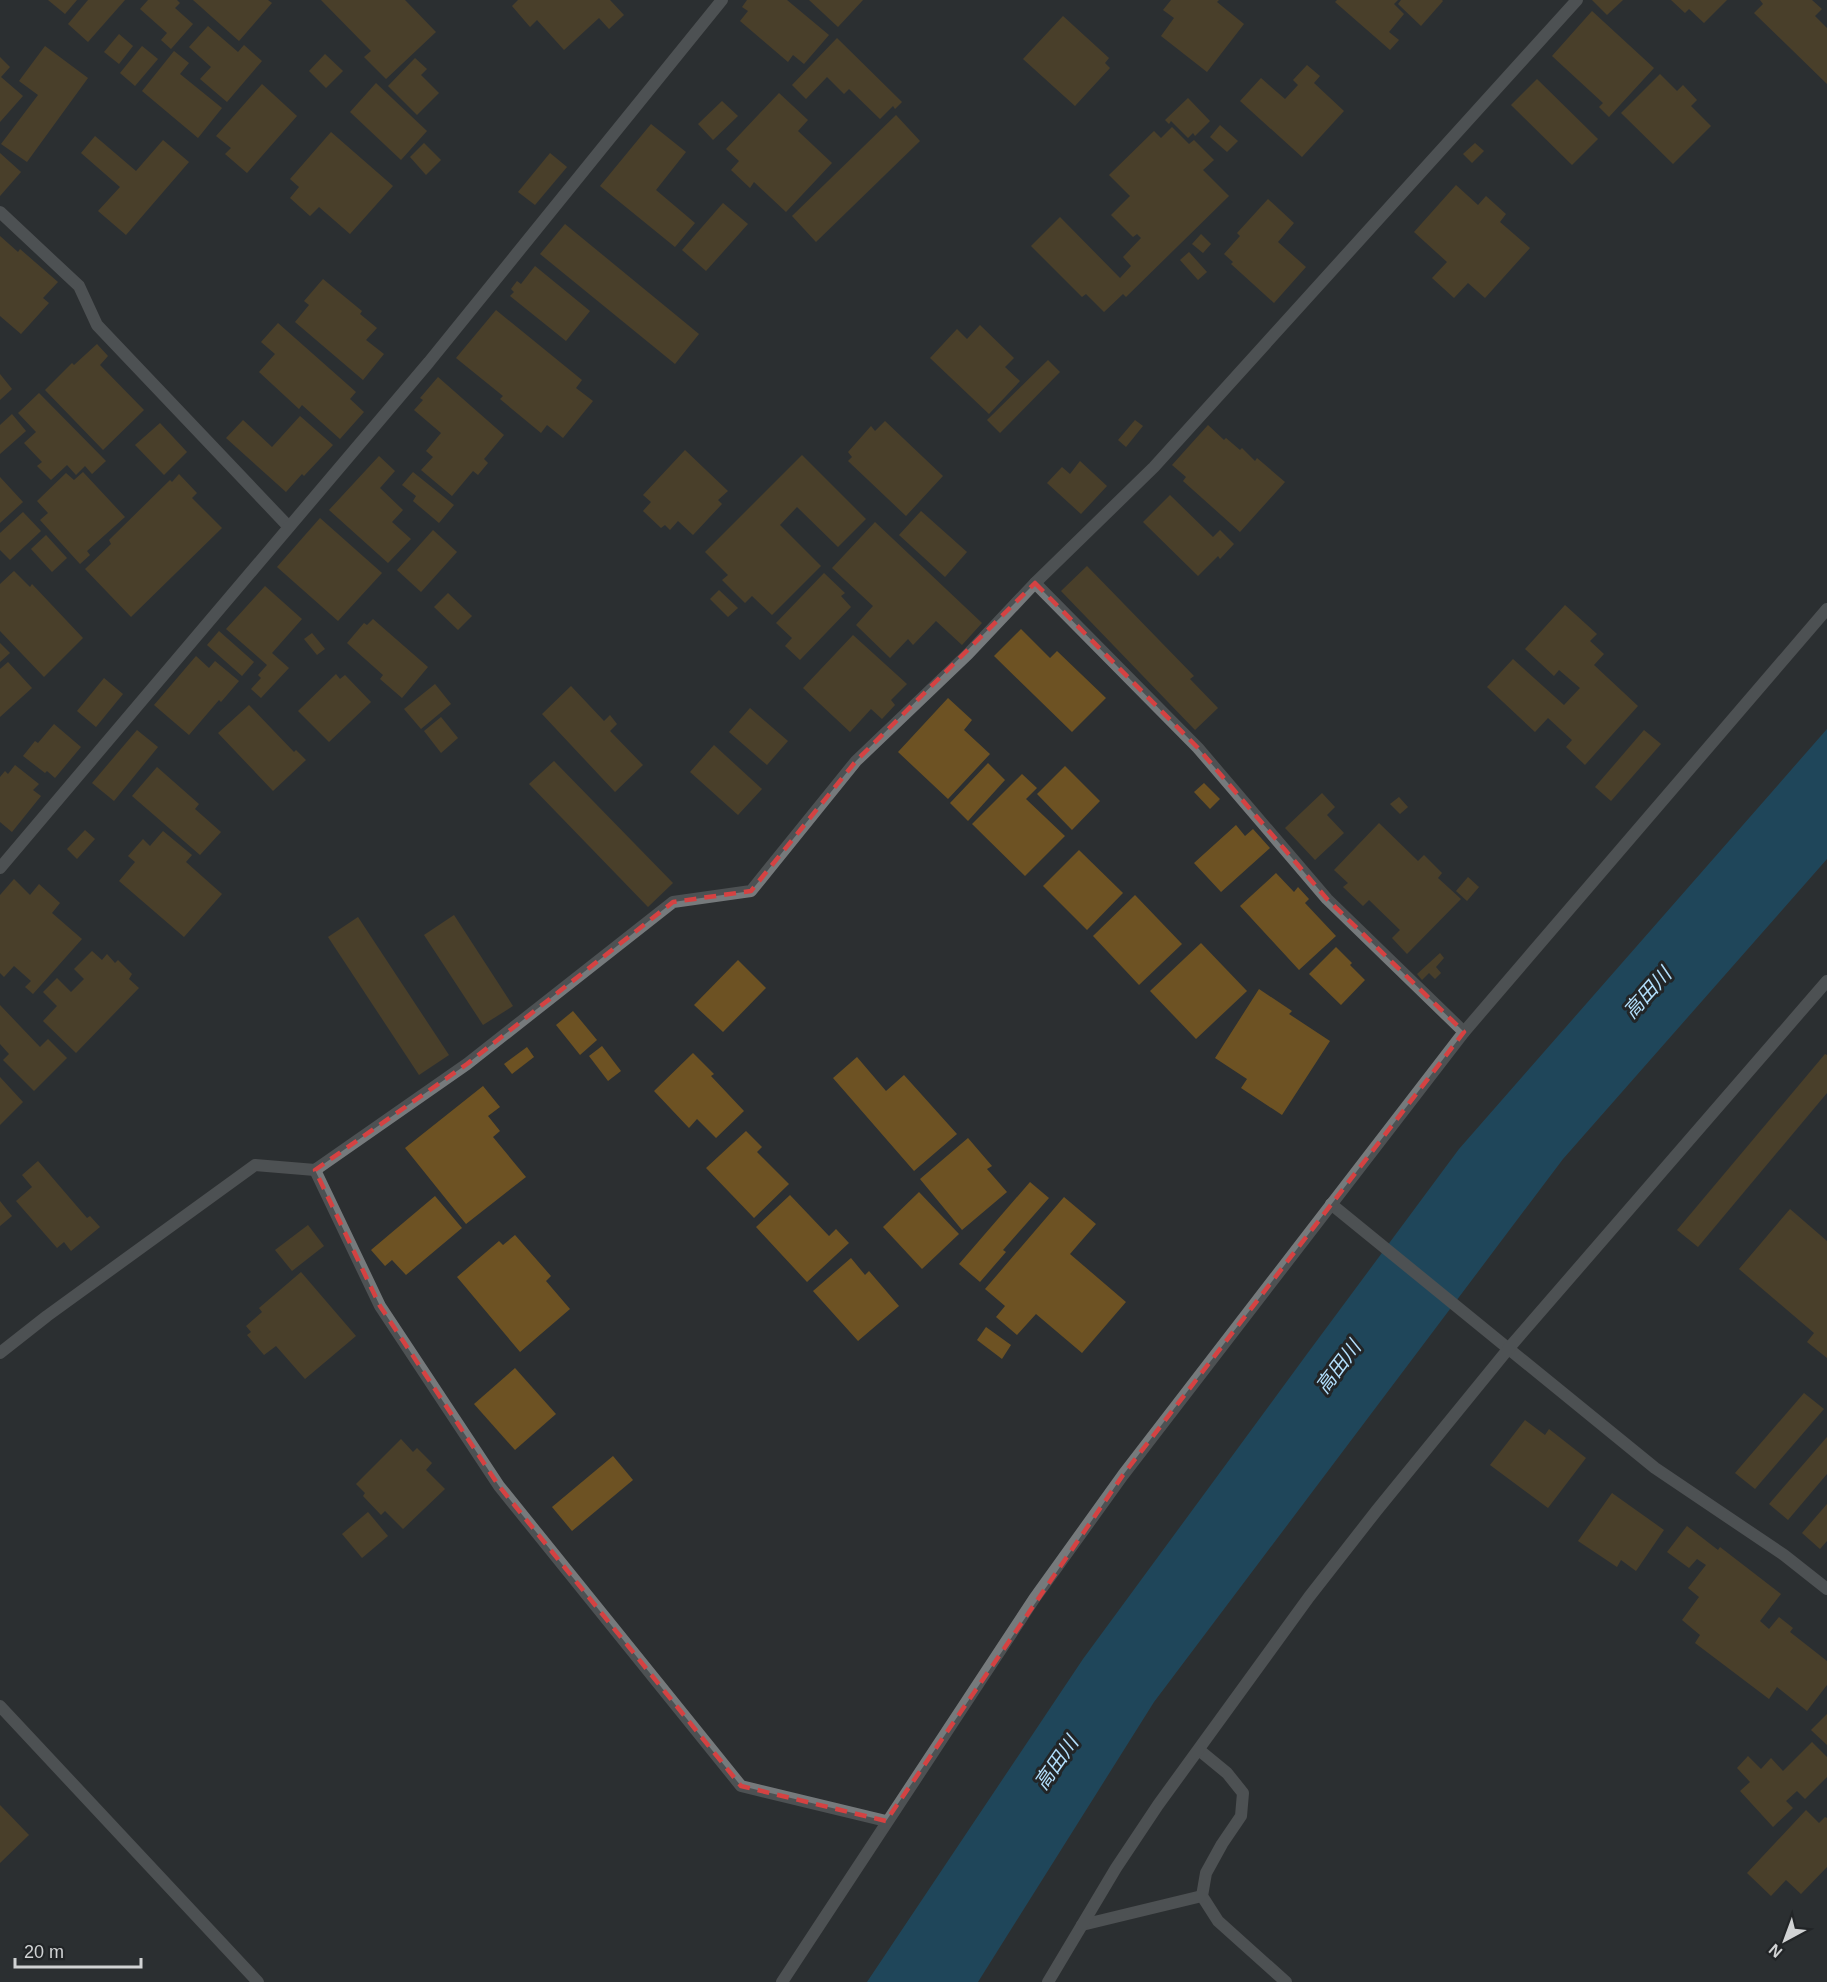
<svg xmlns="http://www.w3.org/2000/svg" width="1827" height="1982" font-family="Arial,'Noto Sans JP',sans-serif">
  <rect width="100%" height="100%" fill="#2c2f31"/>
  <path fill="#11638c" d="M1827,729V859L1563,1159L1154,1702L978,1982H867L1083,1659L1307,1354L1459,1149Z"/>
  <g fill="#6d5223">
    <path d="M48,0H77L65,14Z"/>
    <path d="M88,0H125L88,42L68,24Z"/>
    <path d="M148,0H177L180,3L175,8L193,24L171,49L161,40L167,33L140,9Z"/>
    <path d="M193,0H268L272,3L239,41Z"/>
    <path d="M321,0H405L436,32L386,79L364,57L371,51Z"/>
    <path d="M518,0H610L624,15L609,29L599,18L564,50L537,20L530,27L512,6Z"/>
    <path d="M747,0H787L829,35L804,64L793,55L788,62L740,21L748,11L742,7Z"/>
    <path d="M809,0H863L838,27Z"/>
    <path d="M1171,0H1219L1217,2L1244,24L1207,72L1161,36L1174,18L1163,10Z"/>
    <path d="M1337,0H1398L1394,4L1404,14L1389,32L1399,40L1390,50L1335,2Z"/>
    <path d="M1401,0H1442L1443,1L1421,26L1398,4Z"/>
    <path d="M1592,0H1623L1607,15Z"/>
    <path d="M1671,0H1727L1704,23L1689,9L1685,13Z"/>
    <path d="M1760,0H1812L1822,9L1815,16L1827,28V84L1754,13L1763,4Z"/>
    <path d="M1592,11L1654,68L1609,117L1599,107L1603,103L1552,56Z"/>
    <path d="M1063,16L1109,58L1105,63L1110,68L1075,106L1023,59Z"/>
    <path d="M208,26L238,52L244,45L262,61L227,102L200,79L211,67L189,47Z"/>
    <path d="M119,34L133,46L119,64L104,52Z"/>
    <path d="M837,38L902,102L895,109L893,106L880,119L849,89L844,94L827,77L806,99L792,85Z"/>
    <path d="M45,46L88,78L27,162L1,144L38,95L19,81Z"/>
    <path d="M142,46L158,59L135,86L120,73Z"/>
    <path d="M174,51L189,63L180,74L222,108L198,138L142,91Z"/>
    <path d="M325,54L343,71L326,88L309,71Z"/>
    <path d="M0,57L10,67L1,77L23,96L0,122Z"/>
    <path d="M415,58L427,69L421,75L439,93L417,115L388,86Z"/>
    <path d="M1307,65L1320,76L1314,83L1344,111L1302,157L1240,101L1261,78L1285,99L1298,85L1293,80Z"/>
    <path d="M1660,74L1677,91L1683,85L1697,100L1691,106L1711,126L1673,164L1621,113Z"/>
    <path d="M1537,79L1598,139L1572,165L1511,105Z"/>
    <path d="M376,83L427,131L401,160L350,112Z"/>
    <path d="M262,84L297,116L247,173L225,154L231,148L216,136Z"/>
    <path d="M779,93L808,120L798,131L832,163L786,212L754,182L750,188L731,170L739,161L726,149Z"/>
    <path d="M1188,98L1210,121L1195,136L1193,133L1188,138L1171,121L1169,124L1165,120Z"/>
    <path d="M722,101L738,116L713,140L698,124Z"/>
    <path d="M896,115L920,141L816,242L792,216Z"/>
    <path d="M651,124L686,152L656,190L695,223L675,247L600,186Z"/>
    <path d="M1220,125L1238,141L1227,152L1210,137Z"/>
    <path d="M1172,127L1189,144L1194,140L1214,160L1203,170L1229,196L1126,297L1123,294L1104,312L1086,294L1082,297L1031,246L1060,217L1120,278L1131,266L1123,257L1141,238L1137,234L1133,237L1111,215L1130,196L1109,175L1154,131L1161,138Z"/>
    <path d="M331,132L393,186L350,234L319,207L310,216L290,198L299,187L290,179Z"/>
    <path d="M95,136L136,171L163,140L189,162L126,235L98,211L120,187L81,153Z"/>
    <path d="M424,143L441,160L426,175L410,157Z"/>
    <path d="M1475,143L1484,151L1472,163L1463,154Z"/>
    <path d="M0,153L21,172L0,196Z"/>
    <path d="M550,153L567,167L535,205L518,192Z"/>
    <path d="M1456,185L1478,205L1486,196L1506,214L1500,222L1530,248L1485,298L1468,283L1454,298L1432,278L1447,262L1414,232Z"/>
    <path d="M1268,199L1294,223L1278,242L1306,267L1274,303L1231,264L1233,262L1224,254L1240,236L1237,233Z"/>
    <path d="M723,203L748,224L706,271L682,250Z"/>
    <path d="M565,224L699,334L675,364L540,254Z"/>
    <path d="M1201,234L1211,244L1203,253L1192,244Z"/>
    <path d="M0,236L18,252L20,249L58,282L43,298L49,303L21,334L0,316Z"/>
    <path d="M1189,252L1207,272L1198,280L1180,260Z"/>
    <path d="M535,266L590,311L566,341L510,296L514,292L511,289L517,281L521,284Z"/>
    <path d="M323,279L362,311L360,314L377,328L366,340L384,354L363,380L295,322L309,305L304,301Z"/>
    <path d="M496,310L582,380L576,388L593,401L563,438L547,425L541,433L500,399L503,396L456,358Z"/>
    <path d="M278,323L356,392L350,399L364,412L340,439L302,405L299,409L259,372L275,354L261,342Z"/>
    <path d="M980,325L1014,358L1005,367L1020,381L989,414L930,358L957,329L967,339Z"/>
    <path d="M97,344L108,356L100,365L144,410L103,450L45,390L72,363L74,365Z"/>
    <path d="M1048,360L1060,372L1000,433L987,420Z"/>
    <path d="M0,374L12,389L0,400Z"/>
    <path d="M438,377L504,435L484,459L488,463L478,475L473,471L452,496L421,470L433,457L426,451L441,433L414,410L423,400L420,398Z"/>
    <path d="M39,393L106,461L92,474L85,466L76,475L67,465L51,480L37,466L42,462L24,443L36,432L18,413Z"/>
    <path d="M12,414L26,431L0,454V425Z"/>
    <path d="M300,416L333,445L304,476L302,474L286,492L226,438L243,420L272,447Z"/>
    <path d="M1135,420L1143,426L1126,447L1118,440Z"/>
    <path d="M885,421L943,476L906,516L848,461L852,457L848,452L871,426L875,431Z"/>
    <path d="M160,423L187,452L164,475L135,445Z"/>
    <path d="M1208,425L1224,440L1226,438L1240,450L1242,448L1255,461L1257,458L1285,482L1240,532L1183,481L1186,477L1172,465Z"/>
    <path d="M685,450L728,491L718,500L722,504L693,535L678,521L670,530L665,525L661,528L643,511L651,502L643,495Z"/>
    <path d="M802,455L866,519L838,547L797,507L780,525L821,566L772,615L752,596L745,603L722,580L728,575L705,552Z"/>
    <path d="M379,456L395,471L380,488L403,510L392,522L411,539L388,563L329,510Z"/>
    <path d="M1080,461L1107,486L1081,514L1047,483L1062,467L1070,474Z"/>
    <path d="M83,472L125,517L87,551L90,555L80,564L40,520L48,513L37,501L66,473L74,480Z"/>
    <path d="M413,472L454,505L439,523L413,501L416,496L402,485Z"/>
    <path d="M179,474L197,493L192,498L222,528L131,617L85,569L111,544L109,540L170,480L172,482Z"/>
    <path d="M0,477L23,502L0,523Z"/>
    <path d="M1170,495L1213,537L1220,530L1234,544L1220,559L1218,556L1198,576L1143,522Z"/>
    <path d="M921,511L967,552L945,577L899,535Z"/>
    <path d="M23,512L41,531L10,560L0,550V533Z"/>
    <path d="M320,518L382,573L338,621L277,567Z"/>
    <path d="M875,522L982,623L962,645L936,621L913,645L908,639L890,658L856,625L873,606L832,568Z"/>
    <path d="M433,530L457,552L421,592L397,570Z"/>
    <path d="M46,535L67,558L52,572L31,549Z"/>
    <path d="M1087,566L1194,676L1190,679L1218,708L1195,730L1061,591Z"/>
    <path d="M14,571L30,587L32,584L83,638L44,677L0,631V584Z"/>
    <path d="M824,573L845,593L841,596L851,607L800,660L785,646L792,638L776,623Z"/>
    <path d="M265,586L302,619L272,653L289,668L261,698L251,689L261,678L258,675L267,665L226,629Z"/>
    <path d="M719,590L738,608L728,617L710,599Z"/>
    <path d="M448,593L472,616L458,630L434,607Z"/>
    <path d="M1565,605L1597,634L1590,641L1604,654L1594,665L1638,706L1585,765L1566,747L1572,740L1548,718L1535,732L1487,687L1513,659L1564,705L1580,688L1559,670L1554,676L1525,649Z"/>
    <path d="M373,619L428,667L402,698L380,679L383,675L347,643L364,623L367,625Z"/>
    <path d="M1021,629L1050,658L1057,651L1106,698L1072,732L994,656Z"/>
    <path d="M219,631L254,662L242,676L207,645Z"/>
    <path d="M312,633L325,649L317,655L304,639Z"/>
    <path d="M853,635L907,684L891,700L895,705L882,719L871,709L850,732L803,688Z"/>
    <path d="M0,643L10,653L0,662Z"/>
    <path d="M196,656L209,668L215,661L239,681L221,702L219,700L189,735L154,705Z"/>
    <path d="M8,662L32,688L0,717V669Z"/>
    <path d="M336,674L340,679L345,675L371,702L329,742L298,711Z"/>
    <path d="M104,678L123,694L96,727L77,711Z"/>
    <path d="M435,684L451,704L421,729L404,709Z"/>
    <path d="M571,686L604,721L610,715L617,724L610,731L643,765L615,792L542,714Z"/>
    <path d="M948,698L972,720L964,730L990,754L948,799L898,752Z"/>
    <path d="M249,705L294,752L296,750L306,760L273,791L218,733Z"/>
    <path d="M750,708L788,741L767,765L729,732Z"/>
    <path d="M441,717L458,738L441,753L424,731Z"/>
    <path d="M54,724L81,747L55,778L47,771L45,773L23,756L35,741L38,743Z"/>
    <path d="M137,730L158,747L114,801L92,783Z"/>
    <path d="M1644,730L1661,744L1611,801L1595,787Z"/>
    <path d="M714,745L762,789L738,815L690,772Z"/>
    <path d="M554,761L673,883L648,907L529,784Z"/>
    <path d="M988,763L1005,780L968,821L950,803Z"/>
    <path d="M15,765L39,784L33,790L41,796L12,832L0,822V777L5,771L8,774Z"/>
    <path d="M1065,766L1100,801L1072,830L1037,794Z"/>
    <path d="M157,767L199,804L195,809L221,832L200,855L132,796Z"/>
    <path d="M1022,774L1037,788L1026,799L1065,836L1025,876L972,824Z"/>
    <path d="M1204,783L1220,799L1210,809L1194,792Z"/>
    <path d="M1322,793L1335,807L1327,815L1344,833L1315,860L1285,828Z"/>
    <path d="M1399,797L1408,807L1400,814L1390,804Z"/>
    <path d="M1379,823L1418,861L1424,855L1442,873L1438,878L1461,899L1407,954L1392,938L1400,930L1369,900L1363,906L1343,887L1348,883L1334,870Z"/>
    <path d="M1236,825L1245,836L1253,829L1270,848L1221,892L1194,863Z"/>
    <path d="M85,830L95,839L77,859L67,849Z"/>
    <path d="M163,831L192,855L186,862L222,894L184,937L119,881L135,862L128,856L143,839L150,846Z"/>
    <path d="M1079,850L1123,893L1087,930L1043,886Z"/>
    <path d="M1276,873L1294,892L1298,887L1309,899L1305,903L1336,936L1299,970L1240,906Z"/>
    <path d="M1468,877L1479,887L1467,901L1456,891Z"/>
    <path d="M14,879L30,895L39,884L60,903L52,913L82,939L33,994L25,987L31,981L14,966L4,977L0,973V895Z"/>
    <path d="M1135,895L1182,944L1139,985L1093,936Z"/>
    <path d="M454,915L513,1006L483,1025L424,935Z"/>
    <path d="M358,917L449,1055L419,1075L328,937Z"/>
    <path d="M1201,943L1247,991L1196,1039L1150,991Z"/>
    <path d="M1336,947L1352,963L1350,965L1365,980L1341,1005L1309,974Z"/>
    <path d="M92,951L102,960L107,954L115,963L118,960L132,974L129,979L139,988L76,1053L43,1021L57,1006L43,992L57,978L71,992L84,979L74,969Z"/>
    <path d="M1440,953L1444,958L1436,967L1441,973L1435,979L1429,973L1422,980L1417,974Z"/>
    <path d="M738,960L766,988L723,1032L694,1005Z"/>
    <path d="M1259,989L1292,1011L1289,1014L1330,1041L1282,1115L1241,1088L1247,1079L1215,1058Z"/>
    <path d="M0,1005L40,1047L48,1039L67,1058L34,1091L3,1060L9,1054L0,1044Z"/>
    <path d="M573,1011L597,1040L580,1055L556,1025Z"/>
    <path d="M602,1046L621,1071L608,1081L589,1056Z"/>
    <path d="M527,1047L534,1057L512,1074L504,1064Z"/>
    <path d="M693,1053L714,1074L711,1076L744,1111L716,1138L697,1119L689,1128L654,1091Z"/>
    <path d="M1825,1054L1827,1055V1093L1698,1247L1677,1230Z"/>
    <path d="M857,1057L886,1091L904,1075L957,1134L914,1171L833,1078Z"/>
    <path d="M0,1077L23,1102L0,1125Z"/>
    <path d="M483,1086L500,1107L488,1116L500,1131L493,1137L526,1177L466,1224L405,1148Z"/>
    <path d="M746,1131L762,1147L757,1152L789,1184L754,1218L706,1168Z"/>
    <path d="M968,1138L992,1166L987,1169L1007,1192L962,1230L920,1179Z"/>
    <path d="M38,1161L87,1218L90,1216L100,1227L71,1251L64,1242L57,1248L16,1201L32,1187L22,1175Z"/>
    <path d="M1030,1182L1049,1198L1003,1250L1006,1252L980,1282L959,1264Z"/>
    <path d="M919,1192L959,1234L922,1269L883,1227Z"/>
    <path d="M790,1195L829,1236L836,1229L849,1243L807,1282L756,1227Z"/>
    <path d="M435,1196L462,1228L406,1275L392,1260L385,1266L371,1250Z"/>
    <path d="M1064,1197L1096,1224L1070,1254L1126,1302L1082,1353L1036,1314L1017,1335L996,1317L1005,1306L985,1289Z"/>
    <path d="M0,1201L12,1216L0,1226Z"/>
    <path d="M1790,1209L1827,1241V1358L1807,1342L1814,1333L1739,1269Z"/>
    <path d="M308,1225L324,1246L292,1271L275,1250Z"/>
    <path d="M515,1235L551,1276L546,1281L570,1309L520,1352L457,1277L499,1241L503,1245Z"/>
    <path d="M851,1258L865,1275L869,1271L899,1306L858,1341L813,1291Z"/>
    <path d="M301,1272L356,1336L305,1379L276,1346L264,1355L247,1335L251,1332L246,1326L262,1312L259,1308Z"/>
    <path d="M986,1327L1011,1345L1002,1359L977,1340Z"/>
    <path d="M515,1368L556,1414L515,1450L474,1404Z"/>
    <path d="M1804,1393L1824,1409L1755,1489L1735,1473Z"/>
    <path d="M1525,1420L1545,1435L1549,1429L1586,1458L1548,1508L1490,1465Z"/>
    <path d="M1827,1437V1474L1788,1520L1769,1504Z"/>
    <path d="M401,1439L413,1452L417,1448L432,1463L426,1470L445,1489L403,1529L385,1511L381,1515L363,1496L365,1493L356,1484Z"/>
    <path d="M613,1456L633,1480L572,1531L552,1507Z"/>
    <path d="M1612,1493L1664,1530L1636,1571L1621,1560L1617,1567L1578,1541Z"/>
    <path d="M1827,1504V1541L1820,1549L1802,1533Z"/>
    <path d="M368,1512L388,1536L362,1558L342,1534Z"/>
    <path d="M1687,1526L1718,1550L1720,1547L1781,1594L1760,1621L1769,1629L1779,1617L1793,1628L1790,1632L1827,1661V1685L1807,1711L1777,1687L1769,1699L1695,1643L1700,1635L1682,1620L1699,1597L1688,1588L1706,1565L1697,1559L1689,1568L1667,1552Z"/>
    <path d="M1827,1714V1745L1811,1730Z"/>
    <path d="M1812,1742L1827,1757V1777L1805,1799L1797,1791L1786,1801L1793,1808L1773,1827L1740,1791L1750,1782L1737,1768L1748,1756L1761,1769L1771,1758L1783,1771Z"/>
    <path d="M0,1805L29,1835L0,1863Z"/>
    <path d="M1806,1810L1819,1823L1825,1817L1827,1818V1867L1801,1894L1786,1880L1771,1896L1747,1873Z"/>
  </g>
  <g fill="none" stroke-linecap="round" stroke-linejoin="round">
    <path stroke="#767a7c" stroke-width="12" d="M0,212L79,286L97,325L288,526"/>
    <g stroke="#767a7c" stroke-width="12">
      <path d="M1035,583L1198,748L1327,899L1464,1032"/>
      <path d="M0,868L429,362L722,0"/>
      <path d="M315,1170L380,1306L499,1486L741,1786L886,1821"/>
      <path d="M1331,1204L1655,1468L1784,1555L1827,1589"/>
      <path d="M0,1353L47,1316L255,1165L315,1170L467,1064L673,902L751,891L856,761L968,654L1035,583L1154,467L1577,0"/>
      <path d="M0,1706L258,1982"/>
      <path d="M1199,1750L1227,1773L1243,1793L1241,1816L1222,1844L1206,1873L1202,1896L1218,1921L1286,1982"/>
      <path d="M1082,1925L1202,1896"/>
      <path d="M782,1982L1034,1599L1123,1475L1464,1032L1827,609"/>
      <path d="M1048,1982L1116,1868L1158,1805L1309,1597L1377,1510L1509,1348L1827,981"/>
    </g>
  </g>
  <path d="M0 0H1827V1982H0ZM1035,583L1198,748L1327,899L1464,1032L1123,1475L886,1821L741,1786L499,1486L380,1306L315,1170L467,1064L673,902L751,891L856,761Z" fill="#2c2f31" fill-opacity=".55" fill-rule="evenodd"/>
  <path fill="none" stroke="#d54242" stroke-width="4.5" stroke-dasharray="12 8" stroke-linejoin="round" d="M1035,583L1198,748L1327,899L1464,1032L1123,1475L886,1821L741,1786L499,1486L380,1306L315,1170L467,1064L673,902L751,891L856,761Z"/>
  <g text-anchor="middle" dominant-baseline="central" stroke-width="6" stroke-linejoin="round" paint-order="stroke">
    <g font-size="20" font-style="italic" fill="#b2defb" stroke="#222527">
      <text transform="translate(1647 993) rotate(-48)">高田川</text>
      <text transform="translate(1338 1367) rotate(-53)">高田川</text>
      <text transform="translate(1056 1763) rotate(-55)">高田川</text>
    </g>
  </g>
  <g transform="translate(1785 1940) rotate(221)" stroke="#222527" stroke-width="4.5" paint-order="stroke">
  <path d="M0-4.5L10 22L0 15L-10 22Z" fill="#d1d3d4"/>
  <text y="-9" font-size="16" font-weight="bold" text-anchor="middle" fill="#d1d3d4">N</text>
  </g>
  <path d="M15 1958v9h126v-9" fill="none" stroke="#d1d3d4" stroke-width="3"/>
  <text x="24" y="1958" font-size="18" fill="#d1d3d4" stroke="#222527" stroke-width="4.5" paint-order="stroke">20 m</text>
</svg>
